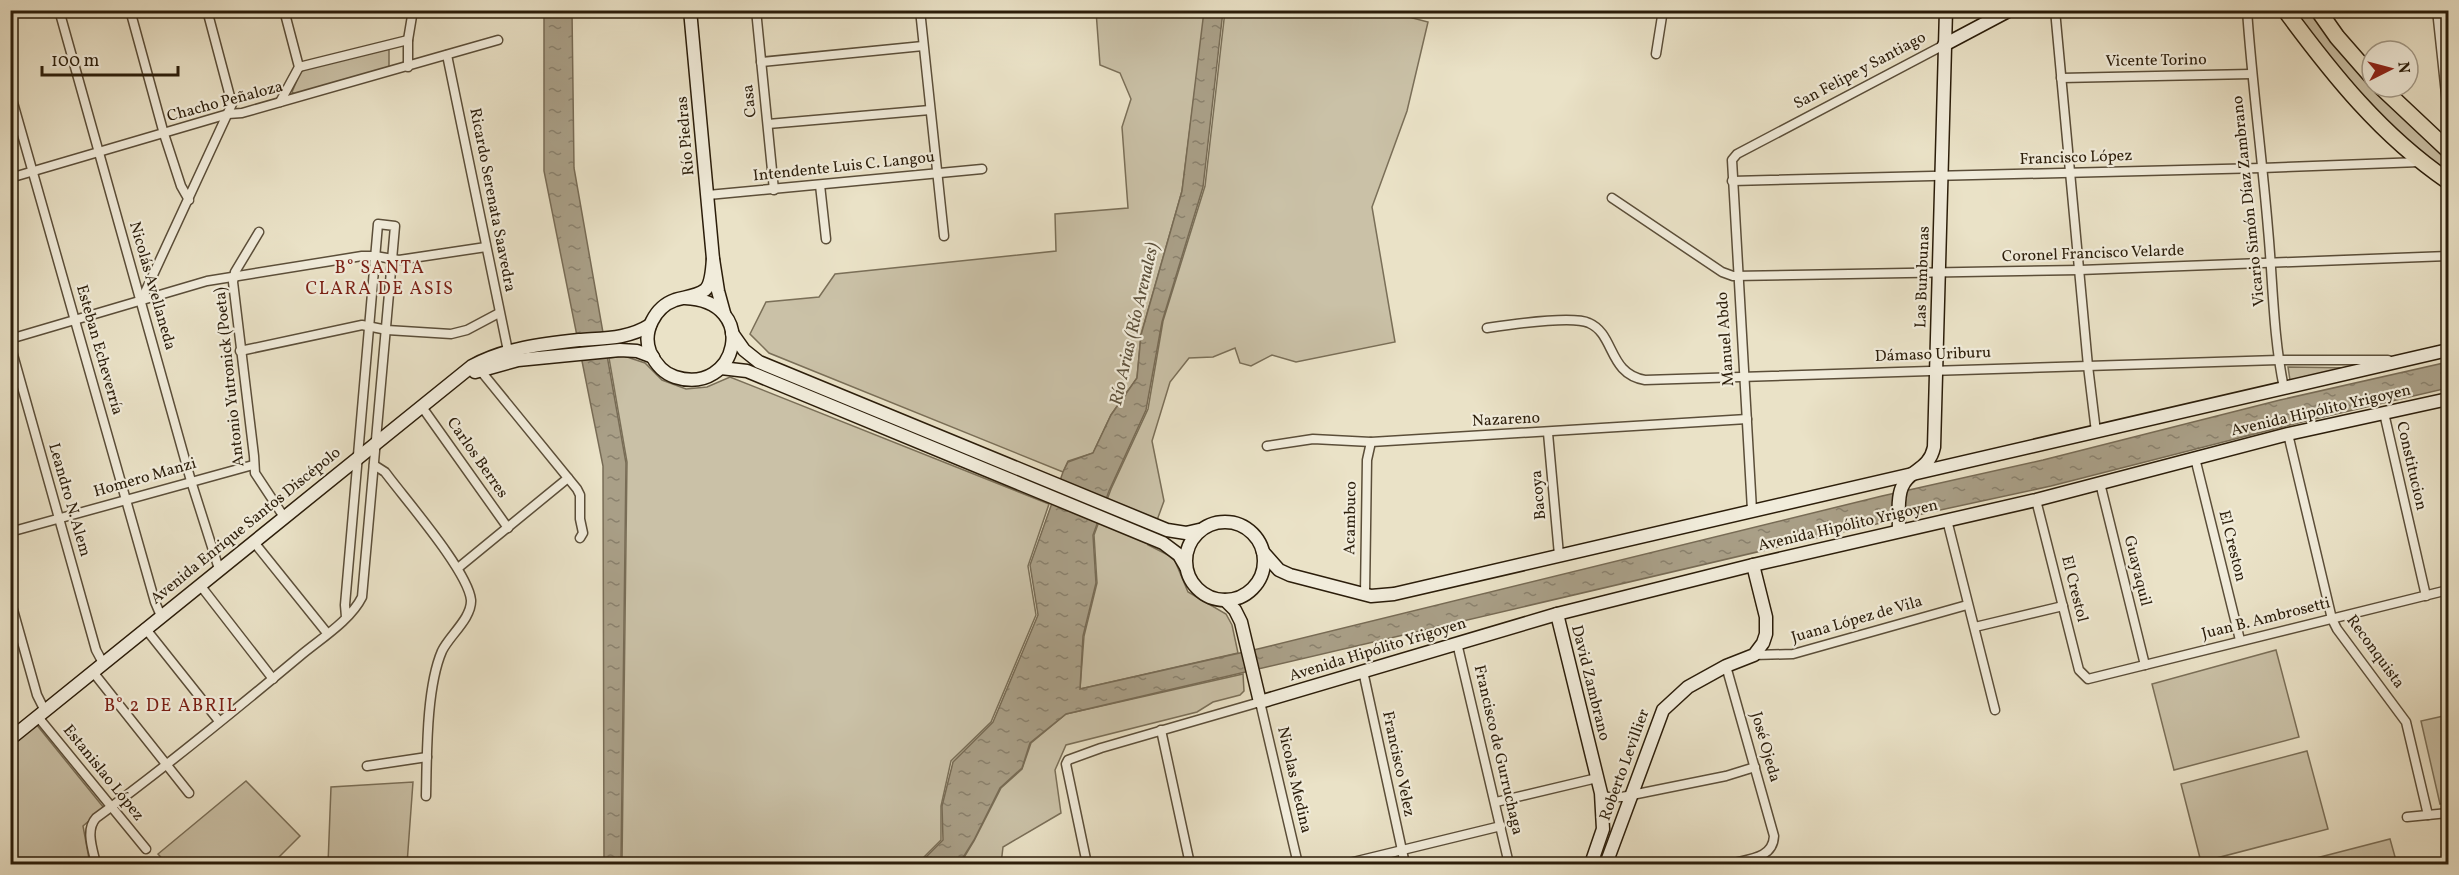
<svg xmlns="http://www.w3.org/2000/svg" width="2459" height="875" font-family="Vollkorn,serif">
  <defs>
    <pattern id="water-ripples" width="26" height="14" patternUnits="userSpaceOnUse" patternTransform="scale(1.5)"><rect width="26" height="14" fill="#a99f87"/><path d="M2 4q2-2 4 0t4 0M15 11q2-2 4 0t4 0" fill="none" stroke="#8a816d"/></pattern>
  </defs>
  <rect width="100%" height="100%" fill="#eae2c7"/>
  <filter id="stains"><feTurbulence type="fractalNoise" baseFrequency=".00333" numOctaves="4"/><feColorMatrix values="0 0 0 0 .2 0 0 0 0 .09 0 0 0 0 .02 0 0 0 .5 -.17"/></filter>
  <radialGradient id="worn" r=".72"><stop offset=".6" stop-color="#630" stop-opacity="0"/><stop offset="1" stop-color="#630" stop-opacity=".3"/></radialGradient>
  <g fill="#cac1a7" stroke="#7a6f58" stroke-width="1.5">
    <path d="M1382,10L1428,22L1407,111L1372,207L1395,342L1296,362L1272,355L1251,366L1240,363L1235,348L1213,357L1189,358L1170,382L1152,441L1164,501L1148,545L1168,555L1175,561L1188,592L1226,614L1232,625L1238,653L1080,689L1084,636L1097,583L1094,535L1111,489L1148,409L1163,321L1205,186L1225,11Z"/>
    <path d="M1096,11H1205L1182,191L1141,335L1137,378L1111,415L1093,453L1068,461L1063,472L769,353L750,334L766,302L819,297L835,274L1056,251L1055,214L1128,208L1122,127L1131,99L1120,73L1100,65Z"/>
    <path d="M2294,11H2312L2354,67L2372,87L2448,155V174L2422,155L2358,94Z"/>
    <path d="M389,49V68L295,94L292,92L300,73L306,68Z"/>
    <path d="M624,356L645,363L662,380L686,389L707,387L730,377L1049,504L1028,566L1036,615L991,722L951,761L941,806V840L917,864H622L627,462L609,358Z"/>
    <path d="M2288,367L2353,368L2290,380Z"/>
    <path d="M2276,650L2299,737L2174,770L2152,684Z"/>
    <path d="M1243,674L1244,691L1240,695L1213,702L1197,712L1066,745L1055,770L1061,813L1003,847L1001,864H960L974,841L1001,788L1022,769L1031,743L1066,714Z"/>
    <path d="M2448,715V802L2440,804L2421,721Z"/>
    <path d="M36,724L104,808L83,826L90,864H15L11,848V744Z"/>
    <path d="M2307,751L2328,829L2201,862L2181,784Z"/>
    <path d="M246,781L300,836L272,864H167L158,854Z"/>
    <path d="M413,782L407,864H328L331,787Z"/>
    <path d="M2390,839L2397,864H2293Z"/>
  </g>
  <g fill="url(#water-ripples)" stroke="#776b55" stroke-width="1.5">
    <path d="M544,11H572L574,168L626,463L621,864H604L603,466L544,171Z"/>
    <path d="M1204,11H1223L1203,187L1162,322L1146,410L1109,491L1093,535L1096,583L1083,636L1080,689L1262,648L1882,496L2043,460L2280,400L2448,362V388L2306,421L2051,486L1885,522L1066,714L1030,743L1022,768L1000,788L974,840L959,864H919L943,840L942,806L953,762L993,722L1038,615L1030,565L1063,472L1068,462L1093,453L1111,415L1137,378L1141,335L1182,191Z"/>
  </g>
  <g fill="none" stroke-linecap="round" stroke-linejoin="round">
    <defs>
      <g id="street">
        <path d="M59,10L191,481L219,569"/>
        <path d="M130,10L164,134L181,186L189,200"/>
        <path d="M756,10L774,190"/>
        <path d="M920,10L944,236"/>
        <path d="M2055,10L2088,366L2096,432"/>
        <path d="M2247,10C2252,83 2262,156 2268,229C2273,282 2273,336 2284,388"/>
        <path d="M2437,10L2448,113"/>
        <path d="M1656,54L1663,10"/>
        <path d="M447,55L508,351"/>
        <path d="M761,62L923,46"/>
        <path d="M299,67L408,40"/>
        <path d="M408,67V40L413,10"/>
        <path d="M2061,78L2251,74"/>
        <path d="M10,92L155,602L161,616"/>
        <path d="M280,102L299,67L284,10"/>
        <path d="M768,124L930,110"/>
        <path d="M10,178L228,114L242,113L498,40"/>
        <path d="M1732,181L2262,168L2420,162"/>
        <path d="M820,185L826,239"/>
        <path d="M708,195L982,169"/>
        <path d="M1612,198L1722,272L1733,276L2080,270L2448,256"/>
        <path d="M259,232L235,272L233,282L254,456L255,473L284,517"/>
        <path d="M141,301L232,104L207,10"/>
        <path d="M1487,328C1507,325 1572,315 1589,323C1615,334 1608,374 1645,380L2278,360H2388"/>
        <path d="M10,339L207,281L362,256H375L399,260L486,247"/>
        <path d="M10,344L96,650L103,663"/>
        <path d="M240,351L362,325L387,330L451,334L467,330L499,313"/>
        <path d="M480,370L577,489L580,495V519L583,533L580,538"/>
        <path d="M422,407L508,528"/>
        <path d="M2384,413L2426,596"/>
        <path d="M1548,433L1559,555"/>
        <path d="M2288,434L2332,619L2337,629L2406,722L2428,815"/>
        <path d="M1267,446L1313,439L1371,442L1747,419"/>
        <path d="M2195,458L2240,640"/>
        <path d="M374,465L385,472C405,499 468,571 471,600C472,618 449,636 442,651C426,688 427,756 426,796"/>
        <path d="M2100,483L2145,665"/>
        <path d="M2036,500L2079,670L2088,679L2448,590"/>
        <path d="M1752,510L1732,160L1737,154L1944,45"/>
        <path d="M1947,520L1995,710"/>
        <path d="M10,532L253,465"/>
        <path d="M253,541L327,633"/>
        <path d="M458,568L568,478"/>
        <path d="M200,585L273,679"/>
        <path d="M1365,594L1367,460L1371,442"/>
        <path d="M10,599L37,695L45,711"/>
        <path d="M1975,627L2063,606"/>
        <path d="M145,628L219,721"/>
        <path d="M1457,643L1509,864"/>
        <path d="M1754,655L1793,654L1967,605"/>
        <path d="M1726,666L1774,836C1773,859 1748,859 1729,864"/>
        <path d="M1363,671L1405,864"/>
        <path d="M93,672L189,793"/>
        <path d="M38,717L146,849"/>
        <path d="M1161,730L1190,864"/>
        <path d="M367,766L427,757"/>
        <path d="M1601,793L1607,797H1622L1726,776L1755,767"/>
        <path d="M1496,802L1597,778"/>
        <path d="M2407,817L2448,813"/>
        <path d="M96,864C93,850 85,830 96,818C166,767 233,712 300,656C320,639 350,621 362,597L395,226L378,224L345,605L346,617"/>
        <path d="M1087,864L1066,764L1068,760L1101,748L1260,702L1298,864"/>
        <path d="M1345,864L1501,826"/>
      </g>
      <g id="secondary">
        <path d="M690,10L713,259L718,291L724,313"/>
        <path d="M1944,45L2010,10"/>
        <path d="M685,298C761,301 737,397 675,377C663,373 655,363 650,352C642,332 655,307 675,300C685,297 697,296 705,290C712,284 712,268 713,259"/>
        <path d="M732,333L744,350L759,362L1167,530L1186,533L1199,530"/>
        <path d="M721,368L747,371L1163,543L1179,555L1186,567"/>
        <path d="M475,372L518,360L620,350L637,351L653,357"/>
        <circle cx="1225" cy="561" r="39"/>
        <path d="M1899,530C1899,517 1897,498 1902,487C1909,469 1929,471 1934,447L1946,10"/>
        <path d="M1263,552L1279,570L1290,575L1371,596L1394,594L2448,350"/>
        <path d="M1225,600L1235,610L1241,622L1260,702L1557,614L1753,565L2036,500L2288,434L2448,399"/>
        <path d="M1557,614L1601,793L1603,829L1591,864"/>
        <path d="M10,739L472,366C505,348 542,344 579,340C604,338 628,339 650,325"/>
        <path d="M10,863L11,864"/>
        <path d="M1606,864L1663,710L1688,687L1726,666L1754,655L1763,643L1766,634V617L1753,565"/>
      </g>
      <g id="highway">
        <path d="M2285,10C2333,75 2381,135 2448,181"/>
        <path d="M2318,10L2337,37L2372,77"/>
        <path d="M2381,87L2448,150"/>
      </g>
    </defs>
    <use href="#street" stroke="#5b4e39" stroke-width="11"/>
    <use href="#secondary" stroke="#2b1d0a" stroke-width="15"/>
    <use href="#highway" stroke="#2b1d0a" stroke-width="18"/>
    <use href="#street" stroke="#f1ecdb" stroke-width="8"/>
    <use href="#secondary" stroke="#f1ecdb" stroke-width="12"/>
    <use href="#highway" stroke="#eae2c7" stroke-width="15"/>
  </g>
  <g text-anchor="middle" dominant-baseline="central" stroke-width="4.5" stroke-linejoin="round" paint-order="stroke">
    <g font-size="16" fill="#2b1d0a" stroke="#f1ecdb">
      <text transform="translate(2156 61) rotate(-1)">Vicente Torino</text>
      <text transform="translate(1860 71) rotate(-28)">San Felipe y Santiago</text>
      <text transform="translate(750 101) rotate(-96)">Casa</text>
      <text transform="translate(225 102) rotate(-15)">Chacho Peñaloza</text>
      <text transform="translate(686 136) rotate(-95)">Río Piedras</text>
      <text transform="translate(2076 158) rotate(-2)">Francisco López</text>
      <text transform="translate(844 167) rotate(-6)">Intendente Luis C. Langou</text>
      <text transform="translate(492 200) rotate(79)">Ricardo Serenata Saavedra</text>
      <text transform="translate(2249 201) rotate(-96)">Vicario Simón Díaz Zambrano</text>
      <text transform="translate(2093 254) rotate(-2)">Coronel Francisco Velarde</text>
      <text transform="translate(1923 277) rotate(-88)">Las Bumbunas</text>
      <text transform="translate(152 286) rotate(74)">Nicolás Avellaneda</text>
      <text transform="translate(1726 339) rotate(-94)">Manuel Abdo</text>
      <text transform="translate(99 350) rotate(74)">Esteban Echeverría</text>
      <text transform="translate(1933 355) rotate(-2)">Dámaso Uriburu</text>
      <text transform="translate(230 377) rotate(-96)">Antonio Yutronick (Poeta)</text>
      <text transform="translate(2321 411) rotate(-13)">Avenida Hipólito Yrigoyen</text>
      <text transform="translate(1506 420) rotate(-3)">Nazareno</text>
      <text transform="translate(477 458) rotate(55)">Carlos Berres</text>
      <text transform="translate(2411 466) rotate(77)">Constitucion</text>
      <text transform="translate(145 478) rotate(-16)">Homero Manzi</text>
      <text transform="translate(1539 495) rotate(-95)">Bacoya</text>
      <text transform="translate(69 500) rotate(74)">Leandro N. Alem</text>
      <text transform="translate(1351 518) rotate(-89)">Acambuco</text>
      <text transform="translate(246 526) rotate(-39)">Avenida Enrique Santos Discépolo</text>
      <text transform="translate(1848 526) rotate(-13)">Avenida Hipólito Yrigoyen</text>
      <text transform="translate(2232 546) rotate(76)">El Creston</text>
      <text transform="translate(2137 571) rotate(76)">Guayaquil</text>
      <text transform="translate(2074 589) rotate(76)">El Crestol</text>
      <text transform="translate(2266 619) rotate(-14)">Juan B. Ambrosetti</text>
      <text transform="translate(1857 620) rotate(-16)">Juana López de Vila</text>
      <text transform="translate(1378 650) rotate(-17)">Avenida Hipólito Yrigoyen</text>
      <text transform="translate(2375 652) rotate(54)">Reconquista</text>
      <text transform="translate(1590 683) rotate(76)">David Zambrano</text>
      <text transform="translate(1765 747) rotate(74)">José Ojeda</text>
      <text transform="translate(1498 750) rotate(77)">Francisco de Gurruchaga</text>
      <text transform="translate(1398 764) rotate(78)">Francisco Velez</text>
      <text transform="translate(1625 765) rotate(-70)">Roberto Levillier</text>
      <text transform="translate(103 773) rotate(51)">Estanislao López</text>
      <text transform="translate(1294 780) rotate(77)">Nicolas Medina</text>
    </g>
    <g font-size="18" letter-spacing="1.5" fill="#7a1f14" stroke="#f1ecdb">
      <text x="380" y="268">B° SANTA<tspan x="380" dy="21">CLARA DE ASIS</tspan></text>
      <text x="171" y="706">B° 2 DE ABRIL</text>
    </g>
    <g font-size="18" font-style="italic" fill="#5d513c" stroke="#f1ecdb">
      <text transform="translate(1135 324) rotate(-77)">Río Arias (Río Arenales)</text>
    </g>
  </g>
  <rect width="2459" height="875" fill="none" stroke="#eae2c7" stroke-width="36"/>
  <rect x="12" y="12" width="2435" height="851" fill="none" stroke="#2b1d0a" stroke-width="3"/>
  <rect x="18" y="18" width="2423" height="839" fill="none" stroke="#2b1d0a" stroke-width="1.5"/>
  <g transform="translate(2390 69) rotate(84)"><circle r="28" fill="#f1ecdb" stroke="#a29987" stroke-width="1.5"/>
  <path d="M0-4.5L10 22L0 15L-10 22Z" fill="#8f2418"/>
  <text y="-9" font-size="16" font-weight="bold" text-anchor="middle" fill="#2b1d0a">N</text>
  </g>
  <path d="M42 66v9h136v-9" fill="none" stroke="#2b1d0a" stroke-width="3"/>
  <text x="51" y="66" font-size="18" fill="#2b1d0a" stroke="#f1ecdb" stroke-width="4.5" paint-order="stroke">100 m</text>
  <rect width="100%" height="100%" filter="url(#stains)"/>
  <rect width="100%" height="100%" fill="url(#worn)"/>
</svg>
